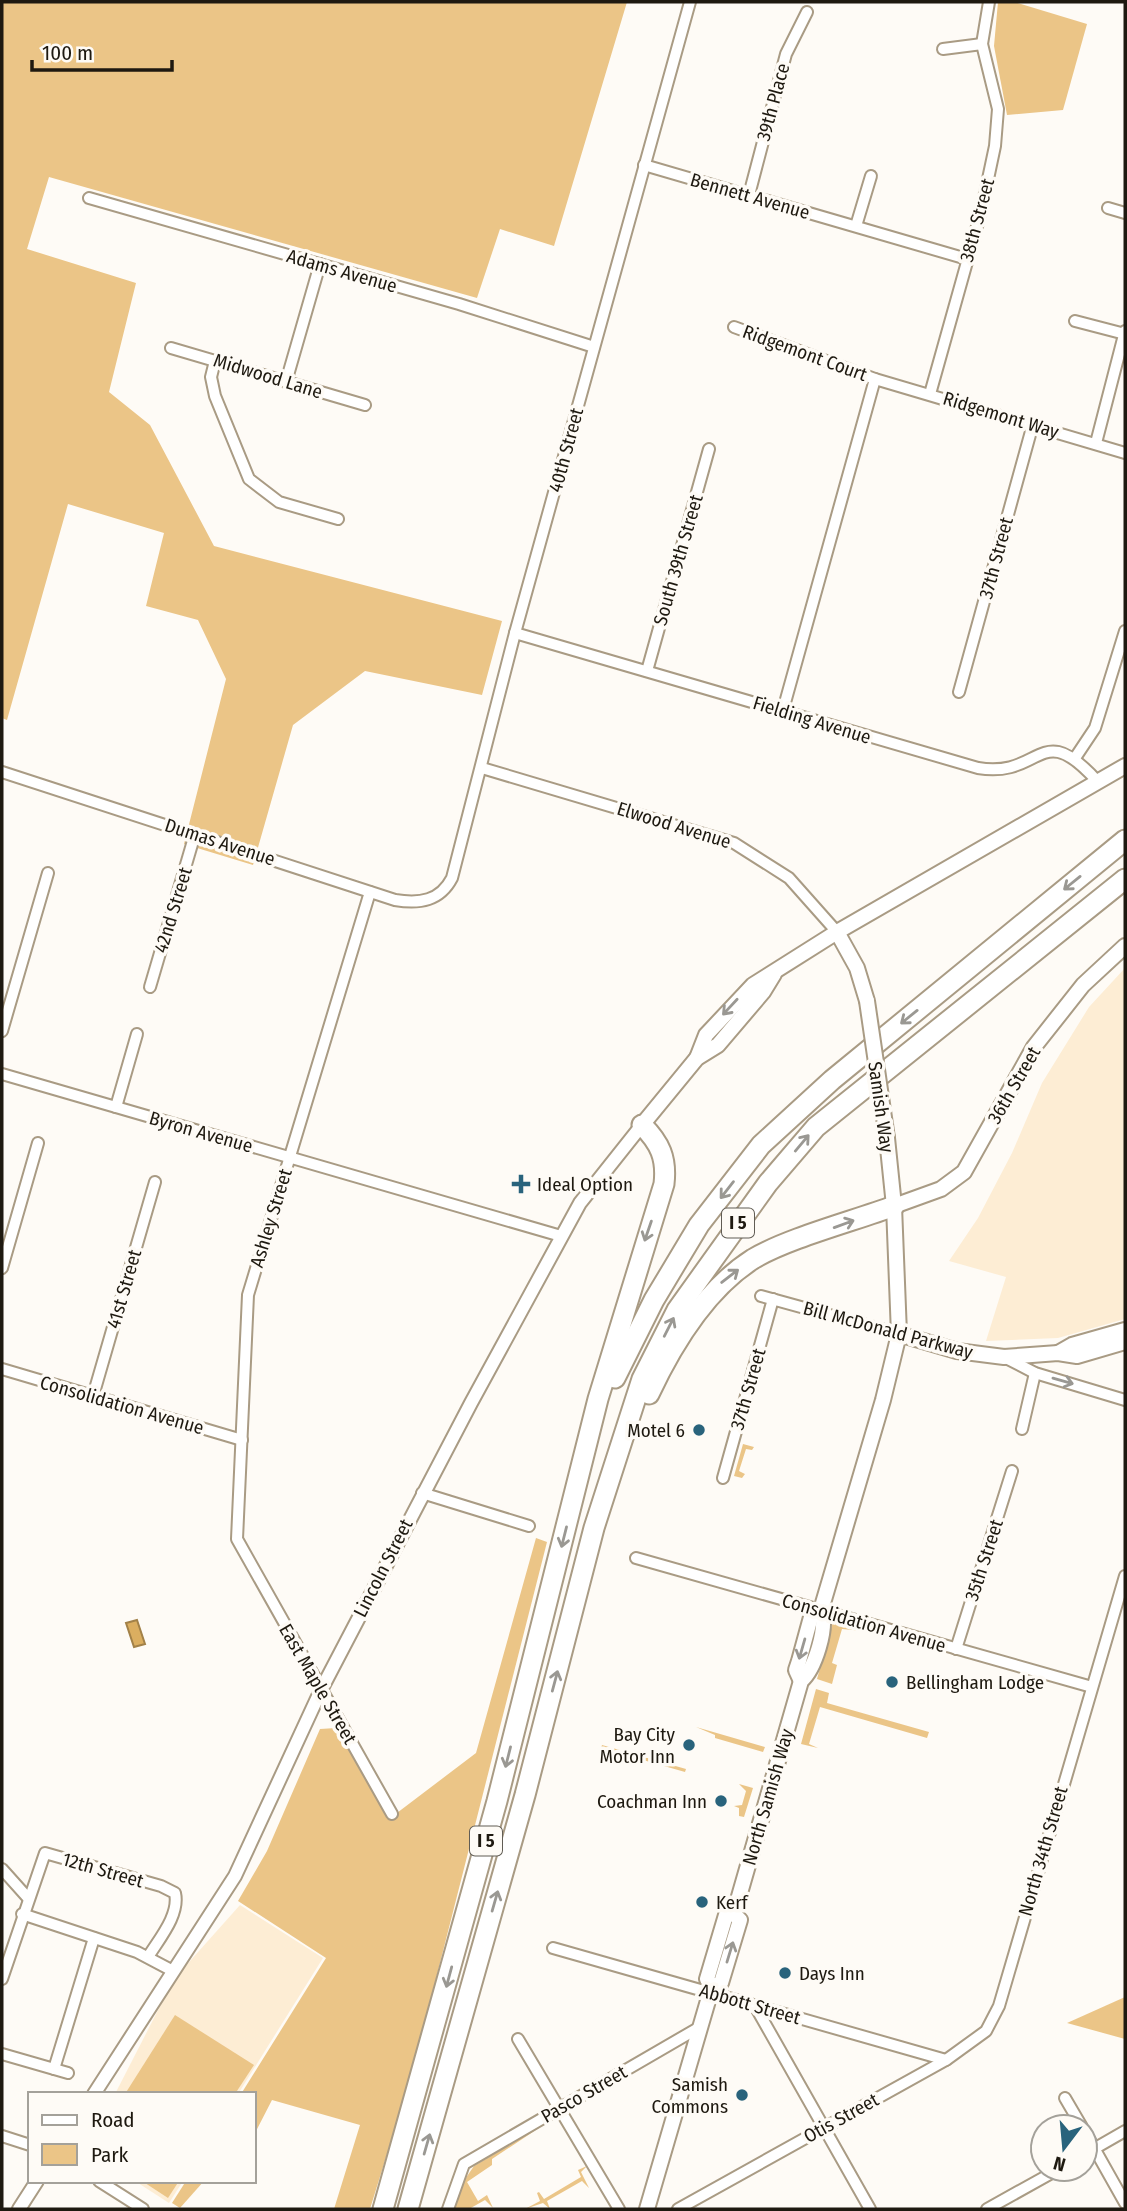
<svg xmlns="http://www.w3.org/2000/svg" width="1127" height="2211" font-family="'Fira Sans Condensed',sans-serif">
  <rect width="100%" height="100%" fill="#fefbf6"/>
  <g fill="#fdedd4">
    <path d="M1125,968V1319L1058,1338L986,1341L1006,1277L949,1261L978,1218L1012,1153L1042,1083L1089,1007Z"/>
    <path d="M240,1905L323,1958L238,2094H115L174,1979Z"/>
    <path d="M135,2181H183L169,2203Z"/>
  </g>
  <g fill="#ebc587">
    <path d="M2,2H627L554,246L500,229L477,298L49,177L27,249L136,283L109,392L150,425L214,546L502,621L482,695L365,671L293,725L253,865L184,844L226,679L198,620L146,606L164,533L68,504L7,720L2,718Z"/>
    <path d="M998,2H1014L1087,24L1063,110L1007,115L994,46Z"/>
    <path d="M743,1444L754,1447L752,1450L746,1449L739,1471L745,1474L742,1478L734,1476Z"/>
    <path d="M536,1538L547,1542L412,2073L370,2209H334L360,2125L272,2100L254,2135V2094H241L326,1958L238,1901L267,1851L320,1729L336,1728L389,1819L476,1753Z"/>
    <path d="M833,1622L874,1632L842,1629L832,1663L837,1665L832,1684L817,1679Z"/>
    <path d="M816,1689L829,1693L827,1703L929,1732L927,1738L820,1707L809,1744L818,1748L801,1744Z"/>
    <path d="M696,1727L765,1747L763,1752L715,1738V1735Z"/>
    <path d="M602,1745L686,1769L685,1772L601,1748Z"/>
    <path d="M739,1784L753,1788L744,1817L739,1816V1808L734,1806L742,1805L746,1791Z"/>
    <path d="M1125,1997V2039L1067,2023Z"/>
    <path d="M175,2015L254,2065L235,2094H125Z"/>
    <path d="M554,2118L492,2159V2165L467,2182L478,2201L487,2195L493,2208L485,2200L469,2209H455L463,2182L474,2166Z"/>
    <path d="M587,2166L581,2172L589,2188L582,2181L547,2201L550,2209L543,2203L525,2209L540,2201L537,2193L539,2192L544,2199L581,2177L578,2170Z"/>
    <path d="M142,2181H179L168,2198Z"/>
    <path d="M186,2181H204L180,2208L172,2203Z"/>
  </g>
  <path fill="#dbae60" stroke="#a28148" stroke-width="2" d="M137,1620L145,1644L134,1647L126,1623Z"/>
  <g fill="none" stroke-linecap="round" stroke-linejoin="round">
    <defs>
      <g id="minor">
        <path d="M943,49L982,44"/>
        <path d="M644,165L967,259"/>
        <path d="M749,195L786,54L807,12"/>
        <path d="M89,198L459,304L594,347"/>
        <path d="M1108,208L1125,213"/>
        <path d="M856,226L871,176"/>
        <path d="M1075,321L1125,334"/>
        <path d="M734,327L875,379L1125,453"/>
        <path d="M171,348L365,405"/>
        <path d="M215,361L211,377L215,396L249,479L279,502L338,519"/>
        <path d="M286,382L320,264"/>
        <path d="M930,394L981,212L995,146L998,109L982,44L989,2"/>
        <path d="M1096,443L1125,331"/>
        <path d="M515,633L978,768C1043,779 1039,716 1098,782"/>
        <path d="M647,671L709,449"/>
        <path d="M959,692L1033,424"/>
        <path d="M783,710L875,379"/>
        <path d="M1075,758L1095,728L1125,631"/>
        <path d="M482,768L734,843L789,878L837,932"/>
        <path d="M2,772L395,900C420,904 440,901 452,878L515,633L690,2"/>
        <path d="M370,892L248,1295L237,1539L392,1814"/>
        <path d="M150,987L195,834"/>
        <path d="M2,1031L48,873"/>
        <path d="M2,1074L561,1236"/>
        <path d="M116,1107L137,1034"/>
        <path d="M2,1268L38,1143"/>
        <path d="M761,1296L899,1334"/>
        <path d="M1004,1357L1035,1373L1125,1400"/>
        <path d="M2,1369L242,1440"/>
        <path d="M93,1396L155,1182"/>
        <path d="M1022,1429L1035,1373"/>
        <path d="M723,1478L773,1299"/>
        <path d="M422,1493L529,1526"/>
        <path d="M636,1558L1092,1687"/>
        <path d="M956,1649L1012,1471"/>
        <path d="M2,1869L28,1898"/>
        <path d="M22,1914L137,1952L173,1971"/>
        <path d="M553,1948L946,2060"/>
        <path d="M2,1979L45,1853L161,1886L175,1893C180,1915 159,1939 148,1957"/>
        <path d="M755,2006L870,2209"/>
        <path d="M518,2039L619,2209"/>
        <path d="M2,2054L68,2073"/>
        <path d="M54,2069L94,1938"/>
        <path d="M1065,2098L1082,2127"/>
        <path d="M1085,2132L1125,2203"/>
        <path d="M2,2136L30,2145"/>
        <path d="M1085,2154L1125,2131"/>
        <path d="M99,2181L143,2209"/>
        <path d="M448,2209L464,2164L700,2027"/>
        <path d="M678,2209L946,2060L986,2031L999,2006L1125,1576"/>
        <path d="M987,2209L1059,2169"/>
      </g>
      <g id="tertiary">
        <path d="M94,2094L235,1876L321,1690L471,1403L580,1203L642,1125"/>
        <path d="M19,2209L37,2181"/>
      </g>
      <g id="secondary">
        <path d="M837,932L857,968L867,1001"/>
        <path d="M697,1058L706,1035L753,985L837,932L1125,766"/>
        <path d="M642,1125L697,1058L718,1045L763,992L774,974"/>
        <path d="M894,1206L941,1189L964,1172L1034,1047L1083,985L1125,946"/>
        <path d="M899,1334L957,1351L1004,1357L1058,1353L1077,1356L1125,1342"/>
        <path d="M1058,1353L1072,1345L1125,1330"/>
        <path d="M821,1610L883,1400L899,1334L894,1206L887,1138"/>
        <path d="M801,1681L796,1670L799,1661L811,1617L821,1610"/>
        <path d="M734,1914L801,1681C815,1669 828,1627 821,1610"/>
        <path d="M712,1987L721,1983L740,1920L734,1914"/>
        <path d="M647,2209L712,1987L707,1979L726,1915L734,1914"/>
      </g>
      <g id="motorway">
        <path d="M615,1378L654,1300L699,1225L761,1145L832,1080L1125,840"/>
        <path d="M649,1394C672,1345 706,1289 753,1259C788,1238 854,1221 894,1206"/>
        <path d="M383,2209L497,1801L598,1399L664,1184C667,1158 660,1143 642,1125"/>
        <path d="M408,2209L525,1795L594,1528L642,1379L677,1310L768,1183L816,1127L1125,879"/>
      </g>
    </defs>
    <use href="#minor" stroke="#a99b84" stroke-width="14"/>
    <use href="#tertiary" stroke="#a99b84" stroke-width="16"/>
    <use href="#secondary" stroke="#a99b84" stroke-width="18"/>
    <use href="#motorway" stroke="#a99b84" stroke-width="23"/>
    <use href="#minor" stroke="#fff" stroke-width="10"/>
    <use href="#tertiary" stroke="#fff" stroke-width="12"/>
    <use href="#secondary" stroke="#fff" stroke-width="14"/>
    <use href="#motorway" stroke="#fff" stroke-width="19"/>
    <defs>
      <path id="secondary-bridge" d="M867,1001L887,1138"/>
    </defs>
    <use href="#secondary-bridge" stroke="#a99b84" stroke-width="18" stroke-linecap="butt"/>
    <use href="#secondary-bridge" stroke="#fff" stroke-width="14"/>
  </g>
  <defs><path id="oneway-shaft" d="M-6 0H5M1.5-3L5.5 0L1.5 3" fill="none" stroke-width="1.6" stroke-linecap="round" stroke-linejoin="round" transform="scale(1.75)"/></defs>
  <g stroke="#9a9893">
    <use href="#oneway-shaft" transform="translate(1072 883) rotate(141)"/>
    <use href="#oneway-shaft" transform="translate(730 1007) rotate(133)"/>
    <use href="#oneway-shaft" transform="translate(909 1017) rotate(141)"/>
    <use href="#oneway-shaft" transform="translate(802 1143) rotate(-50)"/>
    <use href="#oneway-shaft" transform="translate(727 1190) rotate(128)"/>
    <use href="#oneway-shaft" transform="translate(844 1224) rotate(-20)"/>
    <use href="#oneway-shaft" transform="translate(648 1231) rotate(109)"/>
    <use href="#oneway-shaft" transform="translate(730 1276) rotate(-38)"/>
    <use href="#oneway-shaft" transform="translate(669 1327) rotate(-63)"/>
    <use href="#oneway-shaft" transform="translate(1063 1381) rotate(16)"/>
    <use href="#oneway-shaft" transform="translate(564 1537) rotate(104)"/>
    <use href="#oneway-shaft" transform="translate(802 1649) rotate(106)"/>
    <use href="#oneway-shaft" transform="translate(555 1681) rotate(-75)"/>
    <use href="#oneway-shaft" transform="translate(508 1757) rotate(104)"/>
    <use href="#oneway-shaft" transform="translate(495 1901) rotate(-74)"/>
    <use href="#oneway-shaft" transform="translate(730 1952) rotate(-73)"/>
    <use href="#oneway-shaft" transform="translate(449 1977) rotate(105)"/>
    <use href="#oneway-shaft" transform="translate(427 2144) rotate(-74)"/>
  </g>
  <g fill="#29637c" stroke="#fefbf6" stroke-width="2.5">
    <path d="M517.5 1173.5h7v7h7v7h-7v7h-7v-7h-7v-7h7z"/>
    <circle cx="699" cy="1430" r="7"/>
    <circle cx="892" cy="1682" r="7"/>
    <circle cx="689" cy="1745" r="7"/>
    <circle cx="721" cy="1801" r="7"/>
    <circle cx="702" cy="1902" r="7"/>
    <circle cx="785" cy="1973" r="7"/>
    <circle cx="742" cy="2095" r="7"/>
  </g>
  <g text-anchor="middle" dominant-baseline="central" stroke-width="7" stroke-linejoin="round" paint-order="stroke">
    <g fill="#fefbf6" stroke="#615d55" stroke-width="2">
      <rect x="722" y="1208.5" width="32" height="29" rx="5"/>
      <rect x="470" y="1826.5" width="32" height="29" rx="5"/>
    </g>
    <g font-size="18" font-weight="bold" fill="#1e1910">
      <text x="738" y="1223">I 5</text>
      <text x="486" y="1841">I 5</text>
    </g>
    <g font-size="19" fill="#1e1910" stroke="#fefbf6">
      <text transform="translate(773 102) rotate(-75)">39th Place</text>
      <text transform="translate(750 196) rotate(16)">Bennett Avenue</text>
      <text transform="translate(977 220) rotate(-75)">38th Street</text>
      <text transform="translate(342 271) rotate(16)">Adams Avenue</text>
      <text transform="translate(805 353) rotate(20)">Ridgemont Court</text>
      <text transform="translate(268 376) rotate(17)">Midwood Lane</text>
      <text transform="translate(1001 415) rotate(17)">Ridgemont Way</text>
      <text transform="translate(566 450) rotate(-75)">40th Street</text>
      <text transform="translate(996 558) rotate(-75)">37th Street</text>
      <text transform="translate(678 560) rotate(-74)">South 39th Street</text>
      <text transform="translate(812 720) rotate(17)">Fielding Avenue</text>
      <text transform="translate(674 825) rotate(17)">Elwood Avenue</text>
      <text transform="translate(220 842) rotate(18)">Dumas Avenue</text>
      <text transform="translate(173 910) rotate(-73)">42nd Street</text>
      <text transform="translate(1014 1085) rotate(-60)">36th Street</text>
      <text transform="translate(881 1107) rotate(82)">Samish Way</text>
      <text transform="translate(201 1132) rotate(16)">Byron Avenue</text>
      <text transform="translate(271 1218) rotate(-73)">Ashley Street</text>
      <text transform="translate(124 1289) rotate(-74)">41st Street</text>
      <text transform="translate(888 1330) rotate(15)">Bill McDonald Parkway</text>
      <text transform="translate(748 1389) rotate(-74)">37th Street</text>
      <text transform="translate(122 1405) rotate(16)">Consolidation Avenue</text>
      <text transform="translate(984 1560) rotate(-72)">35th Street</text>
      <text transform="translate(383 1568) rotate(-63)">Lincoln Street</text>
      <text transform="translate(864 1623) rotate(16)">Consolidation Avenue</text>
      <text transform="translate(318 1684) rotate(60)">East Maple Street</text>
      <text transform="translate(768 1797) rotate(-74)">North Samish Way</text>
      <text transform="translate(1043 1851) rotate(-74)">North 34th Street</text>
      <text transform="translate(103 1870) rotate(16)">12th Street</text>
      <text transform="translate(750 2004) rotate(16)">Abbott Street</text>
      <text transform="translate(584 2094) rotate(-30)">Pasco Street</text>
      <text transform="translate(841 2118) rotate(-29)">Otis Street</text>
    </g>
    <g font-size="19" fill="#1e1910" stroke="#fefbf6" text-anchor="start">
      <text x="537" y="1184">Ideal Option</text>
      <text x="685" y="1430" text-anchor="end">Motel 6</text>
      <text x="906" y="1682">Bellingham Lodge</text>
      <text x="675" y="1734" text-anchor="end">Bay City<tspan x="675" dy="22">Motor Inn</tspan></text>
      <text x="707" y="1801" text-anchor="end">Coachman Inn</text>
      <text x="716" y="1902">Kerf</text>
      <text x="799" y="1973">Days Inn</text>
      <text x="728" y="2084" text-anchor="end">Samish<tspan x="728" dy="22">Commons</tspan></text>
    </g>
  </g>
  <rect width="1127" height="2211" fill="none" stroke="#1e1910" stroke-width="7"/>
  <rect x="28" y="2092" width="228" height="91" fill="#fefbf6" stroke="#a4a19a" stroke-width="2"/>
  <rect x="42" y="2115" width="35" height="10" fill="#ffffff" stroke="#a4a19a" stroke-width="2"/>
  <text x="91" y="2127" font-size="21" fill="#1e1910">Road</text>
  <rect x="42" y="2144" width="35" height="21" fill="#ebc587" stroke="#a4a19a" stroke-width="2"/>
  <text x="91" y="2162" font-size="21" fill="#1e1910">Park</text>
  <g transform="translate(1064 2148) rotate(196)"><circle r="33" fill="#fefbf6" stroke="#a4a19a" stroke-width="2"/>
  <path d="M0-5L12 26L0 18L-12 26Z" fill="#29637c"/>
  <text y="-10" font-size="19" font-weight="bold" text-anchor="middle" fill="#1e1910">N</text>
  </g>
  <path d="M32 60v10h140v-10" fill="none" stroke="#1e1910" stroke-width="3.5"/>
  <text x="42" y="60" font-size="21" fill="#1e1910" stroke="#fefbf6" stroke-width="5" paint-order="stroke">100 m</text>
</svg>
